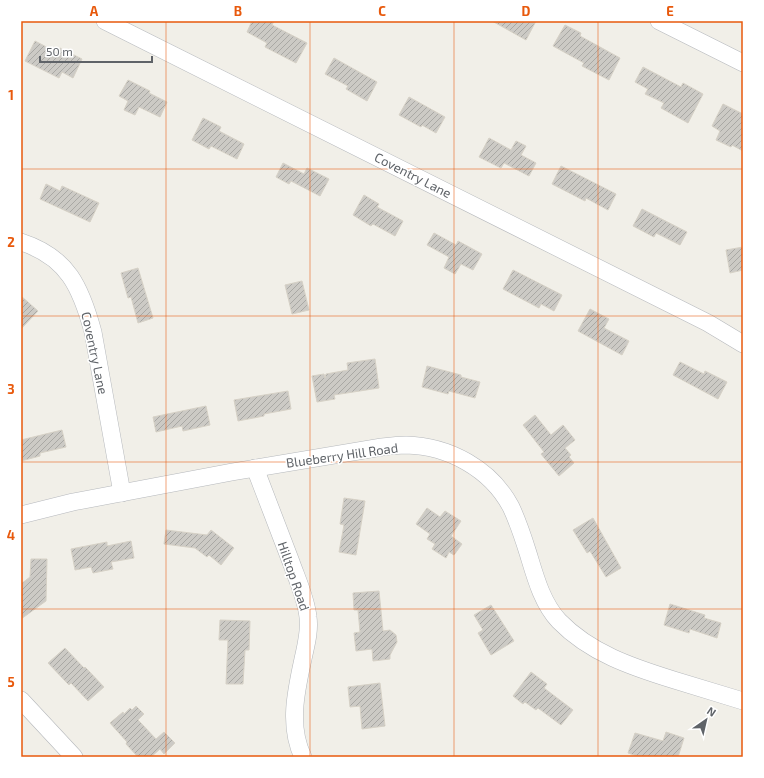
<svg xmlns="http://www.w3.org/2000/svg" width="764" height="778" font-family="'Exo 2',sans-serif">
  <defs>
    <pattern id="building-hatch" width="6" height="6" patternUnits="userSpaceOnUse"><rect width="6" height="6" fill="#cccac5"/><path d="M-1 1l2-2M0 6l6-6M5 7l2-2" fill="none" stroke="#a9a8a4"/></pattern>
  </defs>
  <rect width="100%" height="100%" fill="#f1efe8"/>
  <g fill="url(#building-hatch)" stroke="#d6d1c6">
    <path d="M252,21H274L272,25L307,43L296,63L265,47L267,43L247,32Z"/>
    <path d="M492,21H536L526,40Z"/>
    <path d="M565,25L581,33L580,36L620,58L609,80L582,66L584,63L553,46Z"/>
    <path d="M35,41L58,53L60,48L82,59L73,78L62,72L59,78L25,61Z"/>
    <path d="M334,58L377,82L367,101L346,89L348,86L325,74Z"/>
    <path d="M643,67L681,87L683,83L703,94L688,123L661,108L664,103L645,94L648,89L635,82Z"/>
    <path d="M128,80L150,91L149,93L167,102L160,117L139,107L135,115L124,110L128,101L119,96Z"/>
    <path d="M409,97L445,117L436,133L422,125L421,127L399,115Z"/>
    <path d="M723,104L743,114V151L732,145L731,147L716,140L720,131L712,126Z"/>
    <path d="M203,118L221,127L219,131L244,144L237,159L211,146L209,149L192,140Z"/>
    <path d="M489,138L511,150L516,141L526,146L521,155L536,163L529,176L504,163L501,168L479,157Z"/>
    <path d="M283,163L304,174L307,168L329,179L320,196L291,181L289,184L276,177Z"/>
    <path d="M561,166L616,194L608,210L586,198L585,201L552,184Z"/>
    <path d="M46,184L60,191L62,186L99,203L90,222L40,199Z"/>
    <path d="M364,195L379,204L377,207L403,221L395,236L373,224L371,226L353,215Z"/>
    <path d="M642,209L687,232L680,245L656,233L654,237L633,226Z"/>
    <path d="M434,233L456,245L458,241L482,254L473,270L461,264L455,274L444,268L449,257L427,245Z"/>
    <path d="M743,247V270L730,273L726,250Z"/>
    <path d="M138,268L153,318L138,323L131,297L128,298L121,273Z"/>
    <path d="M513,270L562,295L554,311L541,304L539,308L503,289Z"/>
    <path d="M302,281L309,310L292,314L285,285Z"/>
    <path d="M21,296L38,311L21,329Z"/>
    <path d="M590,309L609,319L604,328L629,341L622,355L578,331Z"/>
    <path d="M375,359L379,388L334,395L335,399L317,402L312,376L324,374L325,378L326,374L348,370L347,363Z"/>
    <path d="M680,362L704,374L705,371L727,382L718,399L673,375Z"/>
    <path d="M427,366L461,375V377L480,382L475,398L449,391L448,394L422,387Z"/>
    <path d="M288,391L291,409L264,414V416L238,421L234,400Z"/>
    <path d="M206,406L210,425L183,431L182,426L156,432L153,417Z"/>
    <path d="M535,415L551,435L563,425L575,440L565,448L571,455L569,457L574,463L559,476L541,454L544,452L523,425Z"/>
    <path d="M62,430L66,447L40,453V456L21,461V440Z"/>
    <path d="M344,498L365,501L356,555L339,552L344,525L340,524Z"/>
    <path d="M427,508L440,517L445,511L461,521L451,536L462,544L454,555L449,552L446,558L432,549L435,544L427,539L430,534L416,524Z"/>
    <path d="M593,518L621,568L606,577L590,551L587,553L573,530Z"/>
    <path d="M166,530L207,535L211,530L234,548L221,565L209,555L207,557L195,548L164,544Z"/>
    <path d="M131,541L134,558L111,562L113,569L93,573L91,567L75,570L71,549L107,542V546Z"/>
    <path d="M31,559H47L46,601L21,619V584L30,577Z"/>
    <path d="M379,591L383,631L390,630L396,635L397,642L390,655V659L373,661L372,649L356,651L354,633L360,632L358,610H354L353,593Z"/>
    <path d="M670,604L705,615L704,618L721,623L717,638L690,629L689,633L664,625Z"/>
    <path d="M491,605L514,641L491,655L478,633L483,630L474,615Z"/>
    <path d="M220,620L250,621L249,650H245L243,684H226L228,640H219Z"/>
    <path d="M65,648L84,668L85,667L104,687L88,701L71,683L69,685L48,663Z"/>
    <path d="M531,672L547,684L544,688L573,710L561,725L538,708L536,710L525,702L523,704L513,696Z"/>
    <path d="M380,683L385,726L362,729L360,706L350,707L348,687Z"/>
    <path d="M136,706L144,714L138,720L156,739L164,732L175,743L164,754L160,749L151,757H138L126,744L127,742L110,723L123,712L124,714L130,708L132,710Z"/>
    <path d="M666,732L684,738L678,757H640L628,753L635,733L663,741Z"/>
  </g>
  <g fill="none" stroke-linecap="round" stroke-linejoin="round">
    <defs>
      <g id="street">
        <path d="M105,21L708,323L743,344"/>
        <path d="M659,21L743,63"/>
        <path d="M21,242C68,257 81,288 93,332L122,493"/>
        <path d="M255,468C267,499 279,531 291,562C297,579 306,598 308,617C310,631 306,645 303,659C296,691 288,726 303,757"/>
        <path d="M21,515L73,502L232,472L382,447C390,446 398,445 406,445C449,446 491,469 511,507C518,522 523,537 528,553C535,576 542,603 559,621C590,653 632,667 674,680C697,687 720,694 743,701"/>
        <path d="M21,700L74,757"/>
      </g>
    </defs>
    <use href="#street" stroke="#b5b8bc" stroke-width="18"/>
    <use href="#street" stroke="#fff" stroke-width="17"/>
  </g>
  <path fill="none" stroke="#e8590c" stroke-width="1" stroke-opacity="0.55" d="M166,21V757M310,21V757M454,21V757M598,21V757M21,169H743M21,316H743M21,462H743M21,609H743"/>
  <g text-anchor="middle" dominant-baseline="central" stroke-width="3" stroke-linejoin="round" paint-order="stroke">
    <g font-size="13" fill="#5f6368" stroke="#fff">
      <text transform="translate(413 175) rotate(27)">Coventry Lane</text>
      <text transform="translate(95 353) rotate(78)">Coventry Lane</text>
      <text transform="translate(342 455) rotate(-8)">Blueberry Hill Road</text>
      <text transform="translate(294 576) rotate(71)">Hilltop Road</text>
    </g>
  </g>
  <rect width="764" height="778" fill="none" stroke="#ffffff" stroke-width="44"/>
  <g transform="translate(706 720) rotate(34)" stroke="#ffffff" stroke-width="3" paint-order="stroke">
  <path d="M0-3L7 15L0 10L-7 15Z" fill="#5f6368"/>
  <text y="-6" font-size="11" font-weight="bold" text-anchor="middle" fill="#5f6368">N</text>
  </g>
  <path d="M40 56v6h112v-6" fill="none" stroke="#5f6368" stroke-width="2"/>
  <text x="46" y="56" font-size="12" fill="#5f6368" stroke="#ffffff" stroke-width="3" paint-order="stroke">50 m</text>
  <rect x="22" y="22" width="720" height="734" fill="none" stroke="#e8590c" stroke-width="1.5"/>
  <g font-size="13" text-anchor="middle" font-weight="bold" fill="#e8590c">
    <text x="94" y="16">A</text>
    <text x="238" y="16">B</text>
    <text x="382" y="16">C</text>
    <text x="526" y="16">D</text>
    <text x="670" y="16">E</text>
    <text x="11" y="100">1</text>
    <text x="11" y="247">2</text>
    <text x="11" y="394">3</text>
    <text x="11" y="540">4</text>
    <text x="11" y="687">5</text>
  </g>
</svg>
